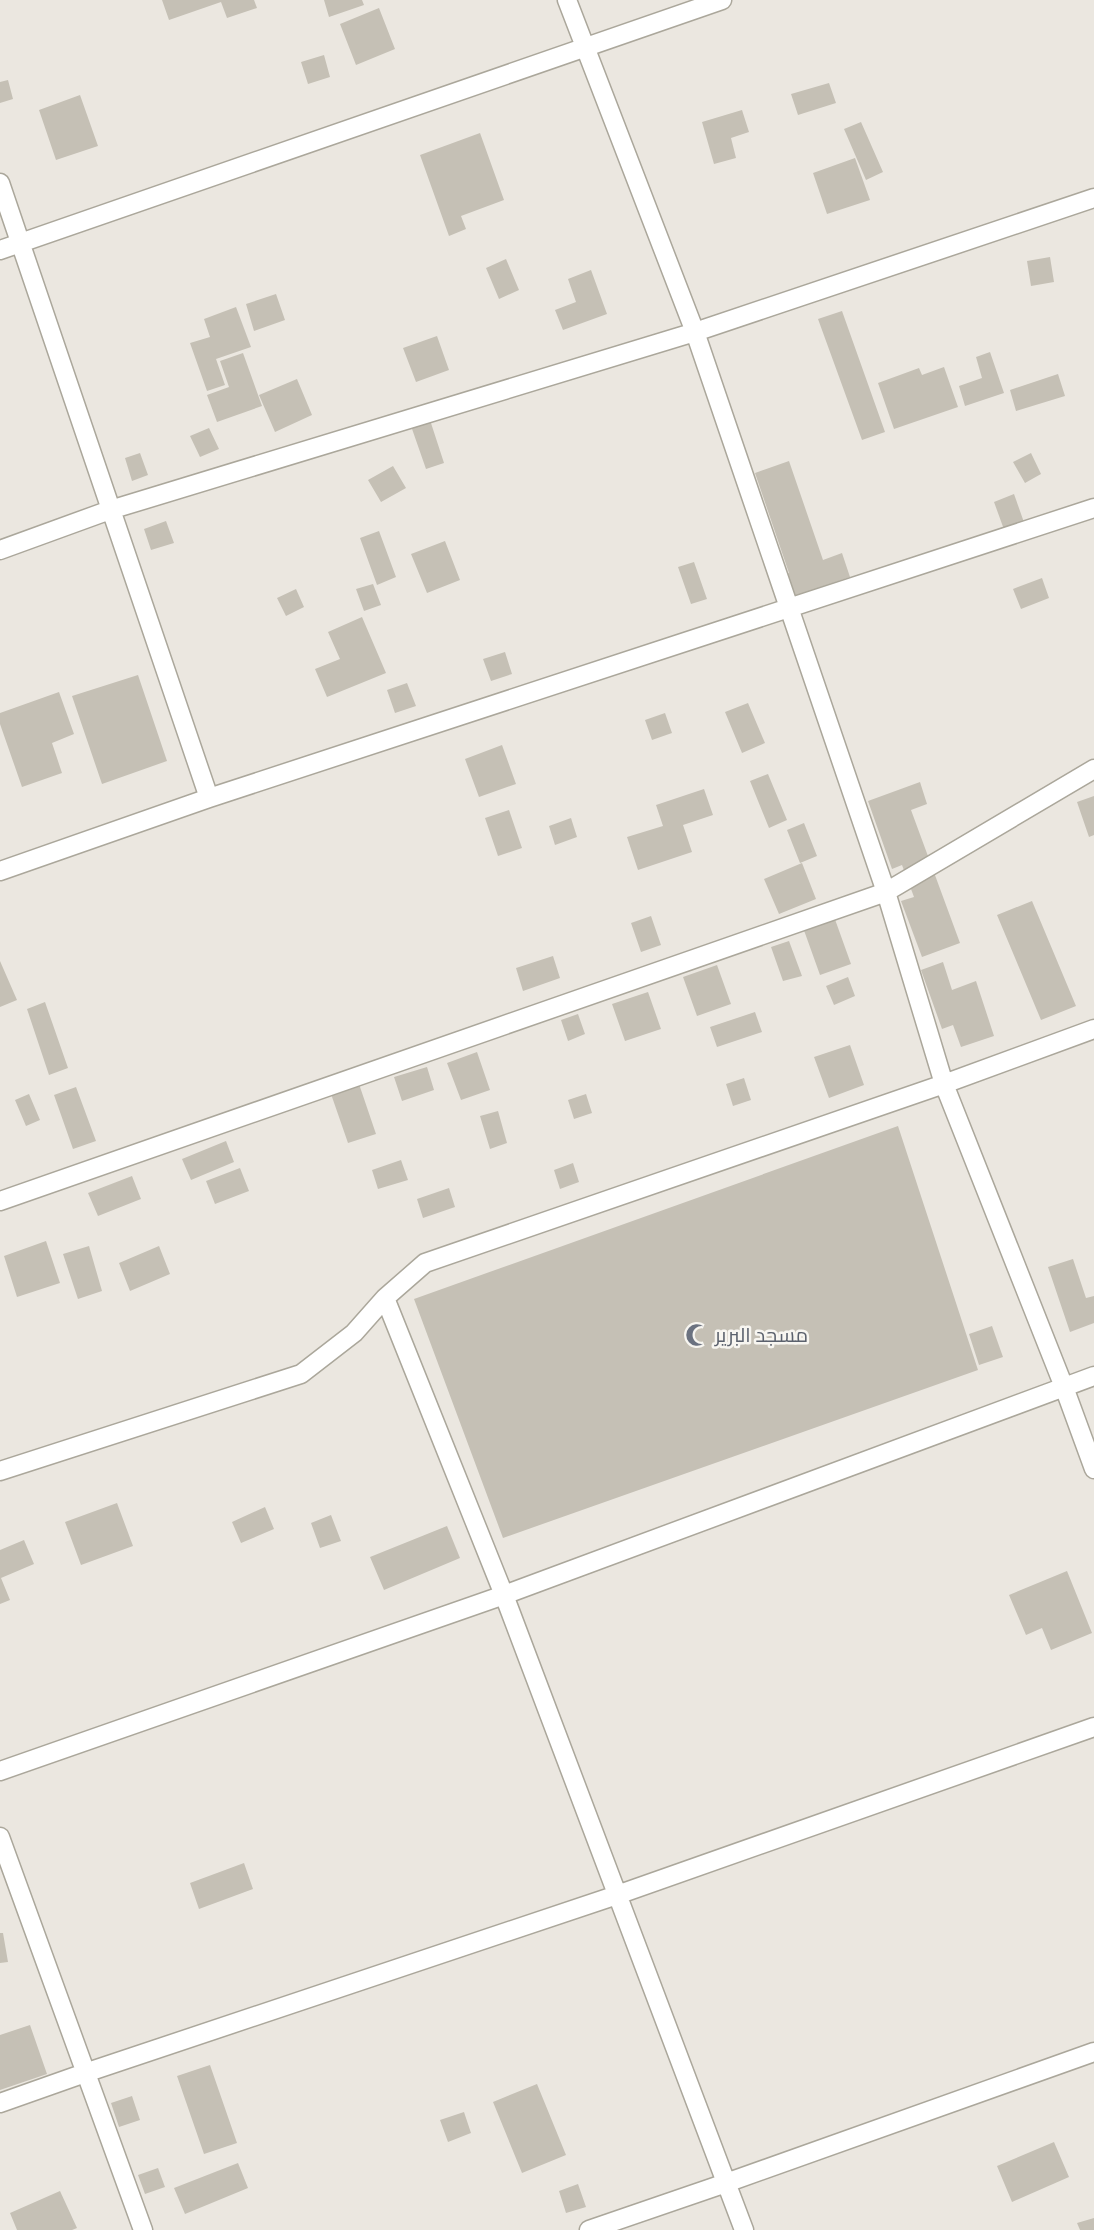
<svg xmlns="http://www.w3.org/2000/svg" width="1094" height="2230" font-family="'Fira Sans Condensed',Cairo,sans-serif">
<rect width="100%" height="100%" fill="#ebe7e0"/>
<path fill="#c5c0b5" d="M 162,0 L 254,0 L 257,8 L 227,18 L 221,2 L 169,20 Z
M 324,0 L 362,0 L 364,5 L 329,17 Z
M 379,8 L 395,49 L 356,65 L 340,24 Z
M 324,55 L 330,77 L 308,84 L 301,62 Z
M 8,80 L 13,99 L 0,103 L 0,82 Z
M 829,83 L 836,103 L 798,115 L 791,94 Z
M 80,95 L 98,146 L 56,160 L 39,110 Z
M 742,110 L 749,132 L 731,138 L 736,158 L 714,164 L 702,122 Z
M 861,122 L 883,172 L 866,180 L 844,129 Z
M 480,133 L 504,200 L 461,216 L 466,229 L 449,236 L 420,155 Z
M 855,158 L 870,200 L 827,214 L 813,173 Z
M 1050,257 L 1054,282 L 1031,286 L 1027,261 Z
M 506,259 L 519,290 L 499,299 L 486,268 Z
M 591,270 L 607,314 L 563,330 L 555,310 L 576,302 L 568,279 Z
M 276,294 L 285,320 L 254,331 L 246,304 Z
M 236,307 L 251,347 L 216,359 L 225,385 L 207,391 L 190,343 L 210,337 L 204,319 Z
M 842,311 L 885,432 L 862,440 L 818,319 Z
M 437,336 L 449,370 L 416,382 L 403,348 Z
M 990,352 L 1004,393 L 965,406 L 959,386 L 982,378 L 976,357 Z
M 243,353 L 262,406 L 217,422 L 207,395 L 229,387 L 220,361 Z
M 944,367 L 958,407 L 894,429 L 878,383 L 919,368 L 922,375 Z
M 1058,374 L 1065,396 L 1016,411 L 1010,390 Z
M 297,379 L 312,415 L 275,432 L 259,395 Z
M 430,420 L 444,463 L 426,469 L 411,426 Z
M 209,428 L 219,449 L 200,457 L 190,436 Z
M 140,453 L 148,475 L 132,481 L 125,458 Z
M 1031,453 L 1041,474 L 1025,483 L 1013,462 Z
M 789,461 L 823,560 L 842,553 L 850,577 L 795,596 L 787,574 L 789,573 L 755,473 Z
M 393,466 L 406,488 L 381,502 L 368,480 Z
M 1014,494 L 1026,528 L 1006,535 L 994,502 Z
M 166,521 L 174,543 L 151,550 L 144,529 Z
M 379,531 L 396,577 L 377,585 L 360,538 Z
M 445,541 L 460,580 L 427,593 L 411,554 Z
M 694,562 L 707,599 L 691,604 L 678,567 Z
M 1042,578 L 1049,598 L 1021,609 L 1013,589 Z
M 373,584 L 381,605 L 364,611 L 356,589 Z
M 296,589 L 304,607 L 286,616 L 277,598 Z
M 362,617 L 386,673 L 327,697 L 315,669 L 340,659 L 328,632 Z
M 505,652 L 512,674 L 491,681 L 483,659 Z
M 138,675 L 167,761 L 102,784 L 72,696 Z
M 407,683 L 416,706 L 395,713 L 387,690 Z
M 59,692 L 74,734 L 52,743 L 62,773 L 22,787 L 0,724 L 0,713 Z
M 748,703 L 765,743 L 742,753 L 725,712 Z
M 665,713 L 672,733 L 652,740 L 645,720 Z
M 502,745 L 516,784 L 479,797 L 465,759 Z
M 768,774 L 787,820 L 769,828 L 750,781 Z
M 920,782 L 927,804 L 911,810 L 960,943 L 922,957 L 901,901 L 914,897 L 902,865 L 892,869 L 868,801 Z
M 704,789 L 713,815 L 683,825 L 692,852 L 638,870 L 627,837 L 663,826 L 656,805 Z
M 1094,796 L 1094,835 L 1089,837 L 1077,802 Z
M 509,810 L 522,848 L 498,856 L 485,818 Z
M 571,818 L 577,837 L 555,845 L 549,826 Z
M 804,823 L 817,856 L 800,863 L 787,830 Z
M 802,863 L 816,899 L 779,914 L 764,879 Z
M 1032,901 L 1076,1006 L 1041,1020 L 997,915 Z
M 832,911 L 851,964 L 820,975 L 801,922 Z
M 651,916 L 661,945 L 641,952 L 631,923 Z
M 789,941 L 802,976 L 783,981 L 771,947 Z
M 553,956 L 560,978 L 523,991 L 516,968 Z
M 0,961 L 17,1000 L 0,1007 Z
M 943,962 L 952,990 L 976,981 L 994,1036 L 961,1047 L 953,1025 L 942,1029 L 921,970 Z
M 717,965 L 731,1004 L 697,1016 L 683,977 Z
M 848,977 L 855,996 L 834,1005 L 826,986 Z
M 648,992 L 661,1029 L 625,1041 L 612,1004 Z
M 45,1002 L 68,1068 L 49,1075 L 27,1009 Z
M 755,1012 L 762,1032 L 717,1047 L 710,1027 Z
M 578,1014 L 585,1034 L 568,1041 L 561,1020 Z
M 850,1045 L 864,1085 L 829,1098 L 814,1057 Z
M 477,1052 L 490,1090 L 461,1100 L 447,1063 Z
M 427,1067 L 434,1090 L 402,1101 L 394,1077 Z
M 744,1078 L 751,1100 L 733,1106 L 726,1084 Z
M 359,1084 L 376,1134 L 348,1143 L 331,1094 Z
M 76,1087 L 96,1141 L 73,1149 L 54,1095 Z
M 29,1094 L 40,1120 L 26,1126 L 15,1100 Z
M 586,1094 L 592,1113 L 574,1119 L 568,1100 Z
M 498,1111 L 507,1143 L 490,1149 L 480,1116 Z
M 898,1126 L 978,1370 L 503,1538 L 414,1299 Z
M 226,1141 L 234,1162 L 191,1180 L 182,1159 Z
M 401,1160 L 408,1180 L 378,1189 L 372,1170 Z
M 573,1163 L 579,1182 L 560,1189 L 554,1170 Z
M 240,1168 L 249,1191 L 215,1204 L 206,1181 Z
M 132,1176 L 141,1199 L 98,1216 L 88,1193 Z
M 449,1188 L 455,1207 L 423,1218 L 417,1199 Z
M 46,1241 L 60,1283 L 17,1297 L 4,1256 Z
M 89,1246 L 102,1291 L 78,1299 L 63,1254 Z
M 159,1246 L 170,1274 L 130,1291 L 119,1263 Z
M 1073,1259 L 1086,1298 L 1094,1296 L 1094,1323 L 1070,1332 L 1048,1267 Z
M 992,1326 L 1003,1357 L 979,1365 L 969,1334 Z
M 117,1503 L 133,1546 L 81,1565 L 65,1522 Z
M 265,1507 L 274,1529 L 241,1543 L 232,1522 Z
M 331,1515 L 341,1541 L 320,1548 L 311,1523 Z
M 447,1526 L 460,1558 L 384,1590 L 370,1557 Z
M 24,1540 L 34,1564 L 1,1578 L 10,1600 L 0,1604 L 0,1550 Z
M 1067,1571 L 1092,1633 L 1051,1650 L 1042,1628 L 1026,1635 L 1009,1595 Z
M 244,1863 L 253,1889 L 199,1909 L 190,1883 Z
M 0,1933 L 3,1933 L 8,1962 L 0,1963 Z
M 30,2025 L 47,2074 L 0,2090 L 0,2035 Z
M 210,2065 L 237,2143 L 204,2154 L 177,2076 Z
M 537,2084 L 566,2155 L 522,2173 L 493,2102 Z
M 132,2096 L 140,2120 L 119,2127 L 111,2103 Z
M 464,2112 L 471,2133 L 448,2142 L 440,2120 Z
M 1054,2142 L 1069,2177 L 1012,2202 L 997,2166 Z
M 238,2163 L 248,2188 L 185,2214 L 174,2188 Z
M 158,2168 L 165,2187 L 145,2194 L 138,2175 Z
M 578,2184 L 586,2207 L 566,2213 L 559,2191 Z
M 60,2191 L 77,2228 L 72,2230 L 17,2230 L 10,2213 Z
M 1094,2218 L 1094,2230 L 1080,2230 L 1077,2223 Z"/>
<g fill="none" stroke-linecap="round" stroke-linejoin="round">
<g stroke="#aba79b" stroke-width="21">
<path id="minor" d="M 567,0 L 695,332 L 886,892 L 944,1084 L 1064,1387 L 1094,1469
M 0,183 L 209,798
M 0,250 L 722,0
M 0,550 L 110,510 L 695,332 L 1094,198
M 0,871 L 209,798 L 1094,508
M 0,1201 L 886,892 L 1094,769
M 385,1298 L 504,1595 L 744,2230
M 0,1471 L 301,1374 L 354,1333 L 385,1298 L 425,1263 L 944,1084 L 1094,1029
M 0,1771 L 504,1595 L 1094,1376
M 0,1837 L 143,2230
M 0,2103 L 85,2073 L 617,1895 L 1094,1727
M 589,2230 L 726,2183 L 1094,2052"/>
</g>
<use href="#minor" stroke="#fff" stroke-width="18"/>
</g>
<defs>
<g id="mosque-bare" transform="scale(1.8)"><path d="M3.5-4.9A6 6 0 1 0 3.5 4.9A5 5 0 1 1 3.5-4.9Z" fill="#6b7280" stroke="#f7f5f0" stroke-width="2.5" paint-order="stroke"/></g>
</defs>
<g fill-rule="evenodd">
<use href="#mosque-bare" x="697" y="1335"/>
</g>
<g text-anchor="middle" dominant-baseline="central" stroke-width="5" stroke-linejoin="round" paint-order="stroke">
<g font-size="20" fill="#5b616d" stroke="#f7f5f0" text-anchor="start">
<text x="715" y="1335">مسجد البرير</text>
</g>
</g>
</svg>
